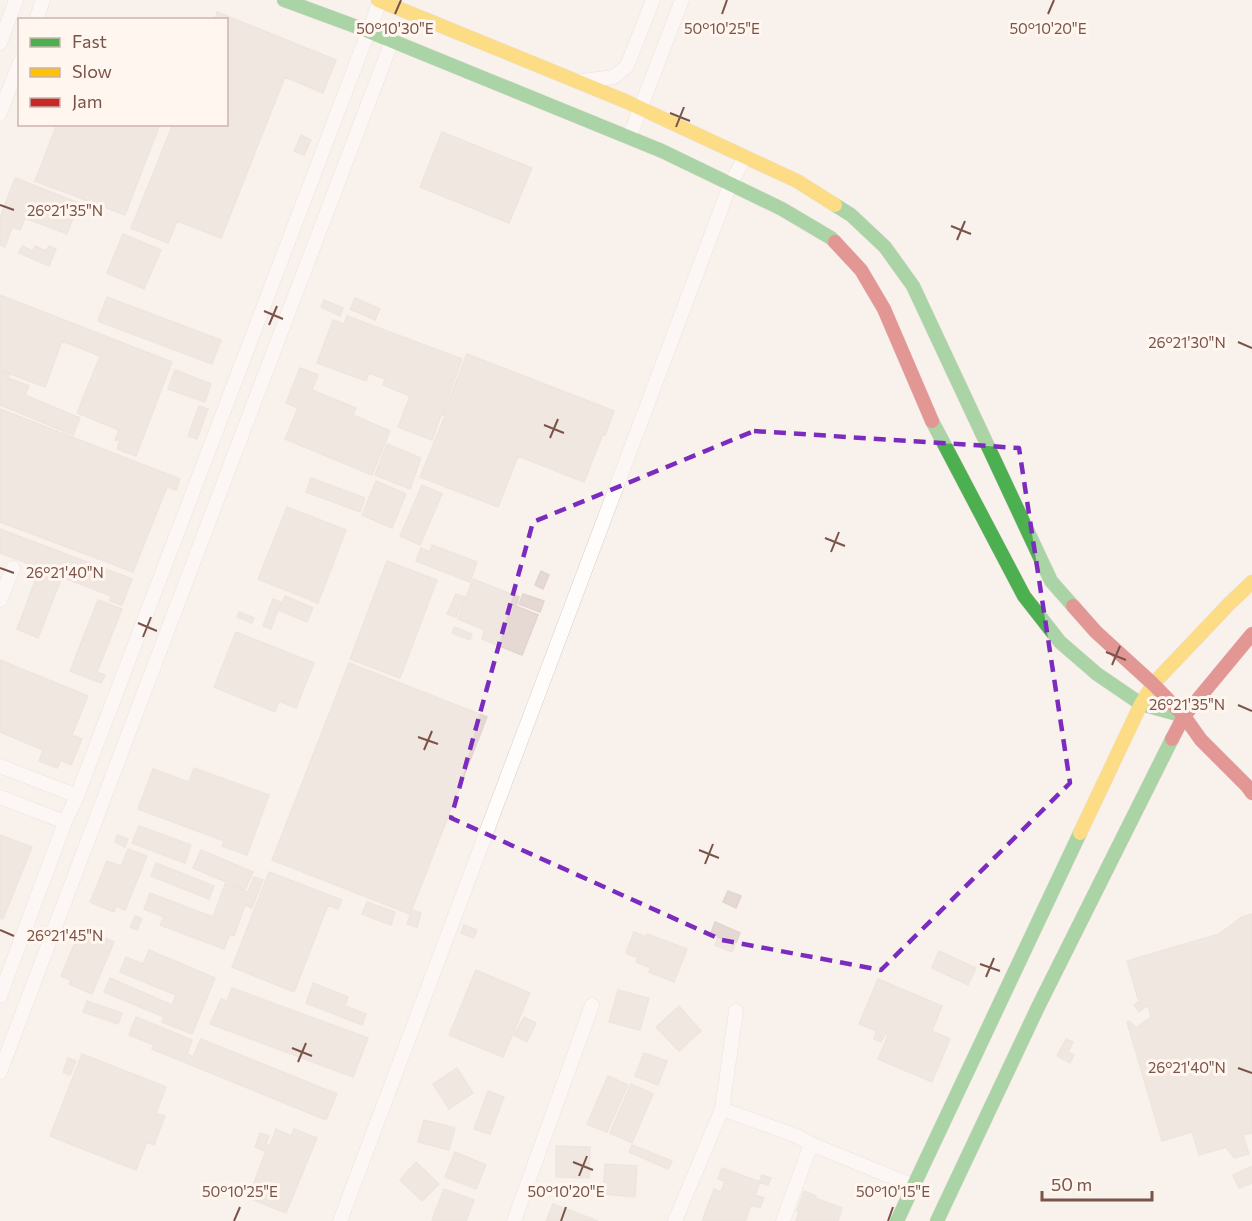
<svg xmlns="http://www.w3.org/2000/svg" width="1252" height="1221" font-family="Commissioner,sans-serif">
<rect width="100%" height="100%" fill="#f9f2ec"/>
<path fill="#e6d9d3" stroke="#e2d4ce" stroke-width="1.5" d="M 217,12 L 336,60 L 323,93 L 285,77 L 221,238 L 177,221 L 168,243 L 131,228 L 173,124 L 226,124 L 226,20 L 215,20 Z
M 57,124 L 160,124 L 125,215 L 35,181 Z
M 442,132 L 532,168 L 509,223 L 420,187 Z
M 301,135 L 311,140 L 304,155 L 294,151 Z
M 15,178 L 79,203 L 67,234 L 25,218 L 20,230 L 12,227 L 5,247 L 0,245 L 0,218 Z
M 123,234 L 161,250 L 144,289 L 107,273 Z
M 22,246 L 33,251 L 35,246 L 46,251 L 49,246 L 56,249 L 49,266 L 19,253 Z
M 0,295 L 172,362 L 136,456 L 117,449 L 120,441 L 115,440 L 119,430 L 77,413 L 100,356 L 62,341 L 45,387 L 0,370 Z
M 107,297 L 221,340 L 212,364 L 98,321 Z
M 355,298 L 380,309 L 375,320 L 350,309 Z
M 324,300 L 343,308 L 340,316 L 321,307 Z
M 347,316 L 462,359 L 432,440 L 398,427 L 410,396 L 383,385 L 385,379 L 369,373 L 366,381 L 317,363 L 333,320 L 344,324 Z
M 467,354 L 614,411 L 605,435 L 603,434 L 584,482 L 518,456 L 498,507 L 420,477 L 445,416 L 443,415 Z
M 300,368 L 318,375 L 312,390 L 356,408 L 353,415 L 390,431 L 372,475 L 285,439 L 298,408 L 286,403 Z
M 175,370 L 211,384 L 205,402 L 168,389 Z
M 0,371 L 9,375 L 8,378 L 29,386 L 25,395 L 80,418 L 73,435 L 0,405 Z
M 199,406 L 208,409 L 197,439 L 188,436 Z
M 0,409 L 180,479 L 176,490 L 167,487 L 133,572 L 0,522 Z
M 387,444 L 421,458 L 410,489 L 375,475 Z
M 311,478 L 365,498 L 360,512 L 306,492 Z
M 376,481 L 406,494 L 392,528 L 362,515 Z
M 422,485 L 442,494 L 420,545 L 400,536 Z
M 287,507 L 346,530 L 318,603 L 258,579 Z
M 0,529 L 132,579 L 122,605 L 110,601 L 111,596 L 62,577 L 38,638 L 17,629 L 40,568 L 0,553 Z
M 432,545 L 477,562 L 470,582 L 416,561 L 421,548 L 430,552 Z
M 387,561 L 437,580 L 400,678 L 350,659 Z
M 541,571 L 549,575 L 543,589 L 535,585 Z
M 473,579 L 519,597 L 516,606 L 538,615 L 522,655 L 482,639 L 485,630 L 458,619 Z
M 456,594 L 465,597 L 456,617 L 447,614 Z
M 523,594 L 544,601 L 540,612 L 519,604 Z
M 285,596 L 313,608 L 307,622 L 279,610 Z
M 273,599 L 281,602 L 271,629 L 263,626 Z
M 98,600 L 122,609 L 97,672 L 105,675 L 101,683 L 70,671 Z
M 239,612 L 254,618 L 252,623 L 237,617 Z
M 454,627 L 472,634 L 470,640 L 452,633 Z
M 236,632 L 314,663 L 296,708 L 279,701 L 275,712 L 214,687 Z
M 0,660 L 88,696 L 72,735 L 82,739 L 71,765 L 61,760 L 57,768 L 39,761 L 43,750 L 0,732 Z
M 349,663 L 487,717 L 410,914 L 272,860 Z
M 194,768 L 269,795 L 247,855 L 222,846 L 224,841 L 138,809 L 153,769 L 189,782 Z
M 139,826 L 191,845 L 185,863 L 132,843 Z
M 0,835 L 32,847 L 3,919 L 0,918 Z
M 117,835 L 128,839 L 125,847 L 115,842 Z
M 128,849 L 147,856 L 125,910 L 116,906 L 114,912 L 90,902 L 107,861 L 121,866 Z
M 201,850 L 253,872 L 245,890 L 193,868 Z
M 156,863 L 214,886 L 209,899 L 151,876 Z
M 269,872 L 342,900 L 338,909 L 328,905 L 294,992 L 232,967 Z
M 254,877 L 263,880 L 252,908 L 245,905 L 234,936 L 230,934 L 224,949 L 160,925 L 164,917 L 144,909 L 150,893 L 213,917 L 225,884 L 248,892 Z
M 728,891 L 741,896 L 736,908 L 723,902 Z
M 367,902 L 395,912 L 391,925 L 362,914 Z
M 412,910 L 421,913 L 417,927 L 407,924 Z
M 1252,914 L 1252,1133 L 1243,1135 L 1249,1154 L 1234,1158 L 1226,1147 L 1199,1155 L 1192,1132 L 1162,1141 L 1127,1022 L 1130,1021 L 1136,1028 L 1151,1017 L 1148,1005 L 1139,1012 L 1134,1005 L 1144,998 L 1145,1000 L 1152,995 L 1138,999 L 1127,961 L 1219,934 L 1242,917 Z
M 135,916 L 142,919 L 137,930 L 130,927 Z
M 715,922 L 740,933 L 732,952 L 715,945 L 718,936 L 711,933 Z
M 464,925 L 477,930 L 474,938 L 461,933 Z
M 81,928 L 114,942 L 92,994 L 69,984 L 71,980 L 61,976 Z
M 634,932 L 644,936 L 636,957 L 626,953 Z
M 647,934 L 687,949 L 674,982 L 649,972 L 651,968 L 636,962 Z
M 149,950 L 215,978 L 192,1034 L 162,1022 L 164,1017 L 104,992 L 110,978 L 172,1005 L 176,995 L 120,972 L 126,957 L 143,964 Z
M 939,951 L 976,968 L 968,985 L 932,968 Z
M 476,970 L 530,993 L 503,1057 L 449,1035 Z
M 878,979 L 942,1006 L 932,1031 L 950,1039 L 932,1082 L 878,1059 L 888,1035 L 885,1034 L 881,1042 L 874,1039 L 877,1031 L 859,1024 Z
M 313,983 L 348,997 L 345,1006 L 366,1014 L 362,1025 L 306,1003 Z
M 232,988 L 368,1038 L 353,1077 L 210,1024 L 221,999 L 227,1001 Z
M 618,990 L 649,998 L 640,1030 L 609,1022 Z
M 87,1001 L 122,1013 L 118,1024 L 83,1012 Z
M 679,1006 L 701,1031 L 679,1051 L 656,1027 Z
M 136,1017 L 192,1040 L 187,1054 L 193,1057 L 201,1039 L 337,1094 L 326,1120 L 152,1049 L 154,1045 L 129,1035 Z
M 524,1017 L 536,1023 L 527,1042 L 514,1035 Z
M 1066,1039 L 1073,1042 L 1068,1052 L 1074,1055 L 1070,1063 L 1057,1056 Z
M 644,1053 L 667,1061 L 658,1085 L 635,1076 Z
M 82,1054 L 166,1087 L 156,1113 L 165,1116 L 154,1145 L 147,1142 L 136,1170 L 50,1136 Z
M 68,1058 L 76,1061 L 70,1075 L 63,1072 Z
M 457,1068 L 473,1093 L 449,1109 L 433,1084 Z
M 608,1076 L 628,1085 L 607,1132 L 587,1124 Z
M 631,1084 L 653,1094 L 632,1143 L 610,1133 Z
M 488,1091 L 504,1097 L 490,1134 L 474,1129 Z
M 424,1120 L 455,1128 L 449,1150 L 418,1142 Z
M 276,1129 L 291,1136 L 294,1129 L 317,1138 L 286,1213 L 251,1199 L 254,1189 L 252,1188 L 266,1151 L 255,1147 L 260,1133 L 269,1136 L 266,1144 L 270,1145 Z
M 632,1145 L 672,1161 L 668,1169 L 629,1152 Z
M 556,1146 L 590,1147 L 589,1178 L 556,1177 Z
M 455,1152 L 486,1165 L 476,1189 L 445,1177 Z
M 416,1162 L 439,1184 L 422,1201 L 400,1180 Z
M 605,1164 L 637,1166 L 635,1197 L 603,1194 Z
M 1252,1166 L 1252,1183 L 1239,1188 L 1233,1175 Z
M 722,1168 L 760,1182 L 755,1195 L 764,1198 L 760,1208 L 751,1205 L 745,1221 L 702,1221 L 714,1189 L 721,1192 L 725,1181 L 718,1179 Z
M 762,1175 L 771,1178 L 768,1185 L 759,1182 Z
M 444,1189 L 474,1200 L 466,1221 L 435,1221 L 432,1220 Z
M 804,1191 L 816,1196 L 815,1198 L 842,1208 L 838,1221 L 796,1221 L 799,1212 L 797,1211 Z
M 553,1204 L 598,1221 L 546,1221 Z"/>
<g fill="none" stroke-linecap="round" stroke-linejoin="round">
<g stroke="#d8cdc8" stroke-width="15">
<path id="street" d="M 36,20 L 43,0
M 0,43 L 16,0
M 581,81 L 614,77 L 627,66 L 653,0
M 0,113 L 20,62
M 629,138 L 682,0
M 0,600 L 13,568
M 0,766 L 77,796
M 0,797 L 65,822
M 0,996 L 65,822 L 77,796 L 380,1
M 0,1072 L 244,429 L 392,41
M 722,1109 L 797,1136 L 811,1144 L 914,1186
M 340,1221 L 730,185 L 745,157
M 514,1221 L 592,1005
M 675,1221 L 722,1109 L 736,1011
M 783,1221 L 811,1144"/>
</g>
<g stroke="#daceca" stroke-width="15">
<path id="fast" d="M 284,0 L 368,31 L 662,151 L 782,209 L 831,238 L 835,242
M 835,205 L 851,215 L 885,247 L 913,286 L 1051,581 L 1073,606
M 932,421 L 1024,596 L 1060,642 L 1097,674 L 1141,704 L 1184,716
M 897,1221 L 1080,833
M 937,1221 L 1038,1007 L 1172,739"/>
</g>
<g stroke="#daceca" stroke-width="15">
<path id="slow" d="M 378,0 L 625,101 L 797,181 L 835,205
M 1080,833 L 1141,704 L 1153,684 L 1229,604 L 1252,582"/>
</g>
<g stroke="#daceca" stroke-width="15">
<path id="jam" d="M 835,242 L 861,270 L 884,309 L 932,421
M 1073,606 L 1096,632 L 1153,684 L 1184,716 L 1201,740 L 1247,786 L 1252,793
M 1172,739 L 1184,716 L 1252,634"/>
</g>
<use href="#street" stroke="#fefdfc" stroke-width="14"/>
<use href="#fast" stroke="#4caf50" stroke-width="14"/>
<use href="#slow" stroke="#ffc107" stroke-width="14"/>
<use href="#jam" stroke="#c62828" stroke-width="14"/>
</g>
<path d="M0 0H1252V1221H0ZM 754,431 L 1019,448 L 1070,783 L 881,970 L 722,940 L 451,818 L 533,522 Z" fill="#f9f2ec" fill-opacity=".55" fill-rule="evenodd"/>
<path fill="none" stroke="#7b2cbf" stroke-width="4.5" stroke-dasharray="12 8" stroke-linejoin="round" d="M 754,431 L 1019,448 L 1070,783 L 881,970 L 722,940 L 451,818 L 533,522 Z"/>
<path fill="none" stroke="#7a5349" stroke-width="2" d="M 395,14 L 401,0M 722,14 L 727,0M 1048,14 L 1054,0M 670,113 L 690,121M 676,127 L 684,107M 0,205 L 14,210M 951,226 L 971,234M 957,240 L 965,221M 264,311 L 283,319M 269,325 L 277,306M 1238,342 L 1252,348M 544,425 L 564,433M 550,438 L 558,419M 825,538 L 845,546M 831,552 L 839,532M 0,568 L 14,573M 138,623 L 157,631M 143,637 L 151,617M 1106,652 L 1126,660M 1112,665 L 1120,646M 1238,705 L 1252,711M 418,737 L 438,744M 424,750 L 432,731M 699,850 L 719,858M 705,864 L 713,844M 0,930 L 14,936M 980,964 L 1000,971M 986,977 L 994,958M 292,1048 L 312,1056M 298,1062 L 306,1043M 1238,1068 L 1252,1073M 573,1162 L 593,1170M 579,1176 L 587,1156M 234,1221 L 240,1207M 561,1221 L 566,1207M 888,1221 L 893,1207"/>
<g font-size="15" text-anchor="middle" fill="#7a5349" stroke="#fff6ef" stroke-width="6" stroke-linejoin="round" paint-order="stroke">
<text x="395" y="34">50°10'30"E</text>
<text x="722" y="34">50°10'25"E</text>
<text x="1048" y="34">50°10'20"E</text>
<text x="65" y="216">26°21'35"N</text>
<text x="1187" y="348">26°21'30"N</text>
<text x="65" y="578">26°21'40"N</text>
<text x="1187" y="710">26°21'35"N</text>
<text x="65" y="941">26°21'45"N</text>
<text x="1187" y="1073">26°21'40"N</text>
<text x="240" y="1197">50°10'25"E</text>
<text x="566" y="1197">50°10'20"E</text>
<text x="893" y="1197">50°10'15"E</text>
</g>
<rect x="18" y="18" width="210" height="108" fill="#fff6ef" stroke="#cab5ad" stroke-width="1.5"/>
<rect x="30" y="38" width="30" height="9" fill="#4caf50" stroke="#cab5ad" stroke-width="1.5"/>
<text x="72" y="48" font-size="18" fill="#7a5349">Fast</text>
<rect x="30" y="68" width="30" height="9" fill="#ffc107" stroke="#cab5ad" stroke-width="1.5"/>
<text x="72" y="78" font-size="18" fill="#7a5349">Slow</text>
<rect x="30" y="98" width="30" height="9" fill="#c62828" stroke="#cab5ad" stroke-width="1.5"/>
<text x="72" y="108" font-size="18" fill="#7a5349">Jam</text>
<path d="M1042 1191v9h110v-9" fill="none" stroke="#7a5349" stroke-width="3"/>
<text x="1051" y="1191" font-size="18" fill="#7a5349" stroke="#fff6ef" stroke-width="4.5" paint-order="stroke">50 m</text>
</svg>
